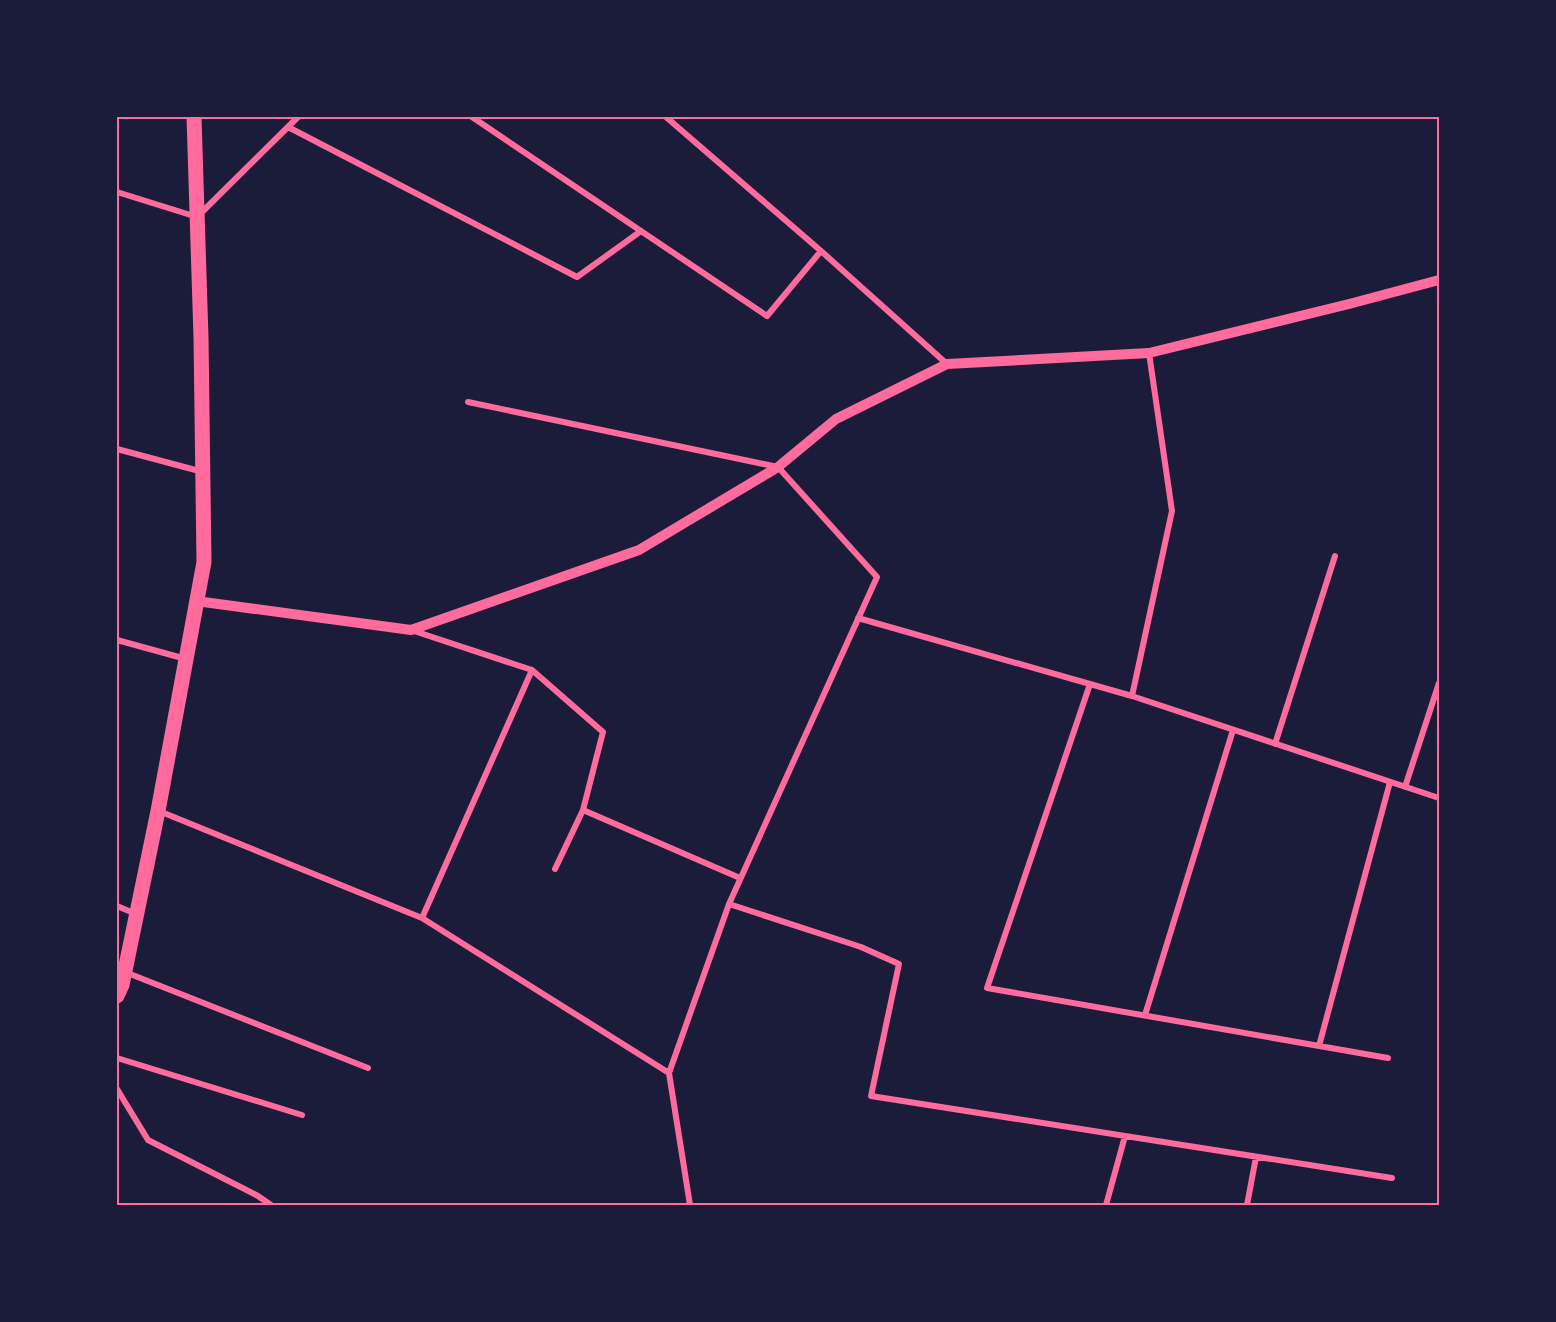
<svg xmlns="http://www.w3.org/2000/svg" width="1556" height="1322" font-family="Quicksand,sans-serif">
<rect width="100%" height="100%" fill="#1b1b3a"/>
<g fill="none" stroke-linecap="round" stroke-linejoin="round">
<path stroke="#ff6b9d" stroke-width="6" d="M 472,117 L 767,316 L 821,251
M 666,117 L 821,251 L 947,364
M 288,127 L 577,277 L 641,231
M 117,192 L 197,217 L 298,117
M 468,402 L 778,467 L 877,577 L 729,904 L 669,1073 L 690,1205
M 117,449 L 203,472
M 858,618 L 1132,696 L 1172,511 L 1149,353
M 414,631 L 532,670 L 422,918
M 117,640 L 186,659
M 532,670 L 603,732 L 583,810
M 1090,684 L 987,988 L 1388,1058
M 1132,696 L 1439,798
M 1275,744 L 1335,556
M 1405,787 L 1439,683
M 159,811 L 422,918 L 669,1073
M 555,869 L 583,810 L 740,878
M 729,904 L 861,947 L 899,964 L 871,1096 L 1392,1178
M 117,906 L 136,914
M 125,972 L 368,1068
M 1145,1015 L 1233,730
M 1319,1046 L 1390,782
M 117,1058 L 302,1115
M 117,1089 L 148,1140 L 258,1196 L 271,1205
M 1106,1205 L 1125,1136
M 1247,1205 L 1256,1157"/>
<path stroke="#ff6b9d" stroke-width="10" d="M 196,601 L 411,630 L 639,550 L 778,467 L 836,419 L 947,364 L 1149,353 L 1349,304 L 1439,280"/>
<path stroke="#ff6b9d" stroke-width="15" d="M 117,996 L 122,985 L 158,811 L 204,562 L 201,338 L 194,117"/>
</g>
<rect width="1556" height="1322" fill="none" stroke="#1b1b3a" stroke-width="237"/>
<rect x="118" y="118" width="1320" height="1086" fill="none" stroke="#ff6b9d" stroke-width="2"/>
</svg>
